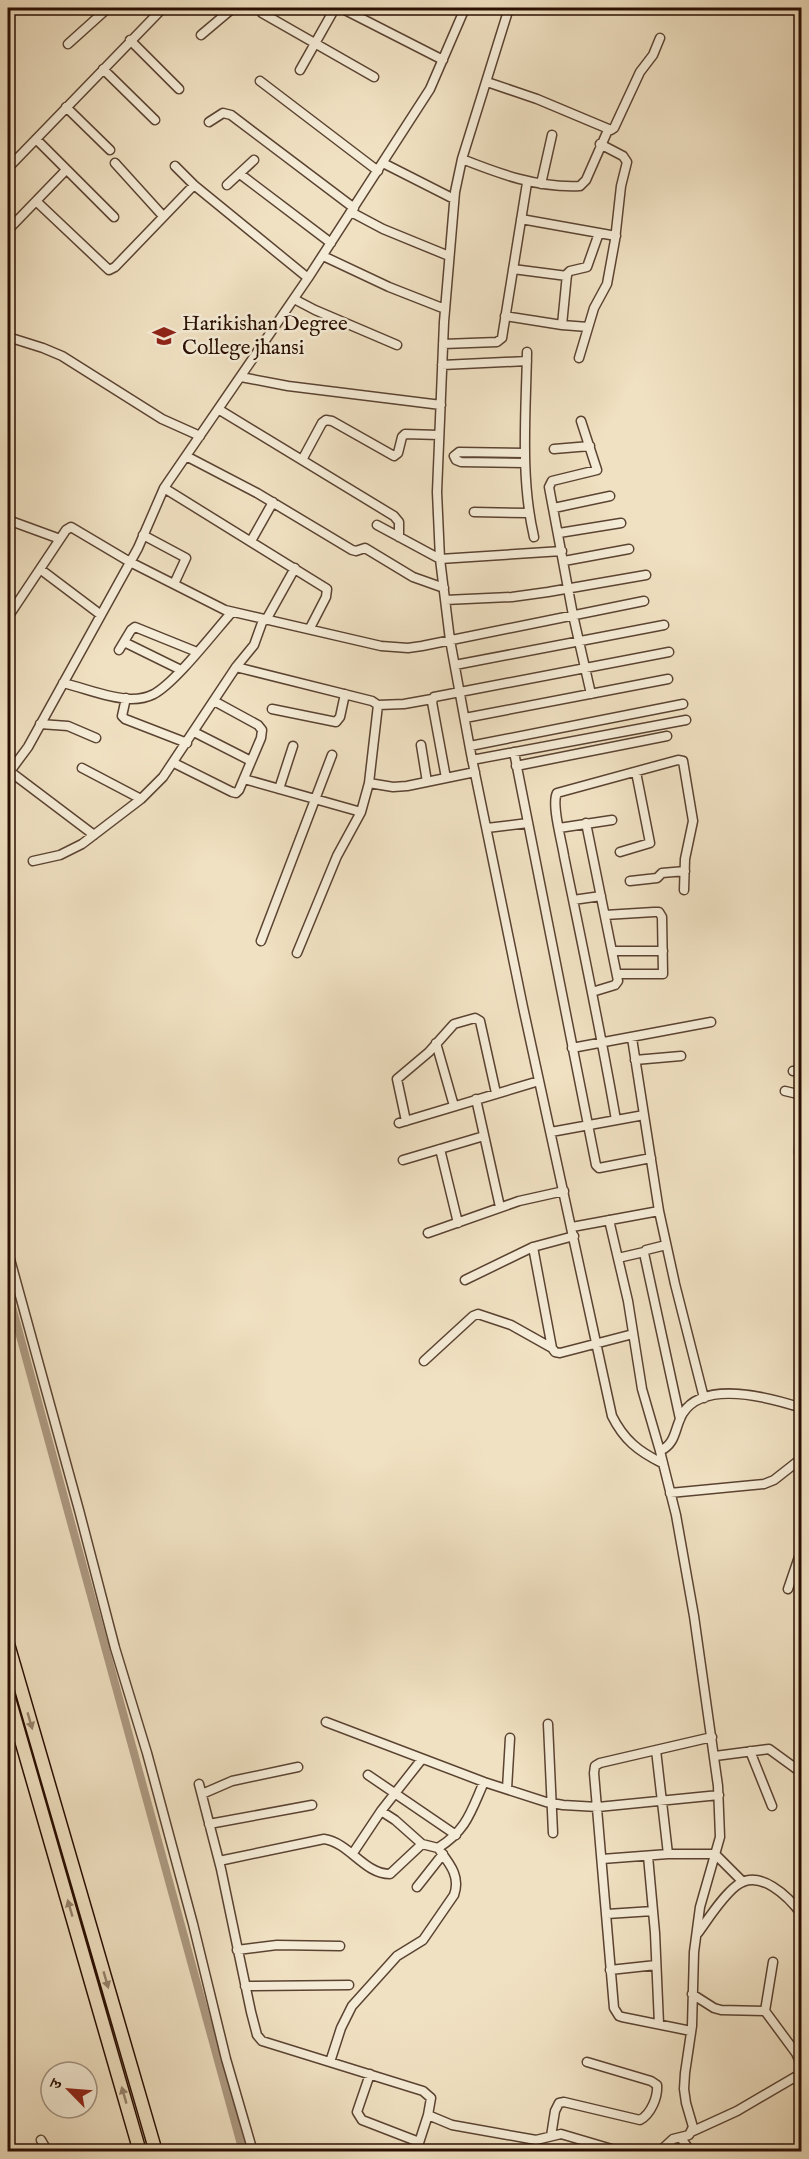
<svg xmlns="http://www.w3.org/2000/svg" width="809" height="2159" font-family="'IM FELL English','Noto Serif Devanagari',serif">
<rect width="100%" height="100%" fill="#f0e1c2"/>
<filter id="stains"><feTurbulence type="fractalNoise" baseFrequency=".00333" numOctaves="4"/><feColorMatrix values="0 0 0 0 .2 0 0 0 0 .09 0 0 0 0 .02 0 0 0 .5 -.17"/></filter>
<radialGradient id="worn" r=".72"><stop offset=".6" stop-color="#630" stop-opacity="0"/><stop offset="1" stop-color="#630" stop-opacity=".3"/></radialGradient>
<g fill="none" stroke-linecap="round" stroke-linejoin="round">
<path stroke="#ac9981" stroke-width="8" d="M 8,1292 L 243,2152"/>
<g stroke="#5b4332" stroke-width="11">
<path id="minor" d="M 341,8 L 443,60
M 509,8 L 462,159 L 455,192 L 444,322 L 437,492 L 440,559 L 450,640 L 471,754 L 523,1007 L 612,1416 C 624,1440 638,1451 662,1463
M 262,13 L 374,77
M 201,35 L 233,8
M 130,40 L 179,89
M 68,44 L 108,8
M 103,69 L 155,120
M 300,70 L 335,8
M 260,81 L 378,171
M 487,82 L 537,99 L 611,130 L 614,128 L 640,72 L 653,55 L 660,38
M 66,107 L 110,150
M 209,122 L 223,113 L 231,115 L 354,208
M 36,139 L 114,217
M 462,159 C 500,174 537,188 580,186 L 586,180 L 608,130
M 115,163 L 163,216
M 383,163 L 454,199
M 175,166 L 194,185 L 308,278
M 8,168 L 163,8
M 240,174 L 331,243
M 541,184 L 552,135
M 227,185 L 254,160
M 36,201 L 109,270 L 115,267 L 194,185
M 351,212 L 383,229 L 449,256
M 521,219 L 616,236
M 8,230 L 66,170
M 323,256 L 389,287 L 445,309
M 513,269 L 567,276
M 294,299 L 315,310 L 397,345
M 505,316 L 562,325 L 588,327
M 562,325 L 567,274 L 570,271 L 587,267 L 599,233
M 8,337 L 43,348 L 62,356 L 162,419 L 200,436
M 443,344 L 497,342 L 502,338 L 527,183
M 527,352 C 526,413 520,477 534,537
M 579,358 L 594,308 L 607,284 L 615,240 L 621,186 L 627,162 L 623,156 L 600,144
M 442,365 L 527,361
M 241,377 L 288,386 L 441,405
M 218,409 L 394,516 L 399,522 L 399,537
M 581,421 L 597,470 L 552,481 L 549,487 L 573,615 L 591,694
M 554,449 L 590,446
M 525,453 L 459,452 L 454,456 L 456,460 L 461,462 L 525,463
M 186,456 L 257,493 L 352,550 L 356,551 L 365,548 L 413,577 L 444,588
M 302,460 L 322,423 L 326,420 L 332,421 L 394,456 L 398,453 L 402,437 L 405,434 L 439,435
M 164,488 L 327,589 L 326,597 L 310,628
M 554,508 L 610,496
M 474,512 L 528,513
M 8,520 L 60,539
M 377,525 L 440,559 L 562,551
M 559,533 L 621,523
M 143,535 L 186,558 L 174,584
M 251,541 L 273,502
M 564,561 L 629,549
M 40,569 L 101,615
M 445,600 L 512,597 L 548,592 L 646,575
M 8,617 L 66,530 L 71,527 L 130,562 L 225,610 L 381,646 L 408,648 L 422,646 L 644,601
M 266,620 L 295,568
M 124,642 L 181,670
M 119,650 L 131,630 L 135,627 L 197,652
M 455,665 L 664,625
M 236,667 L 372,701 L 378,705 L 369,783 L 361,812 L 337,856 L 297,953
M 63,683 C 85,688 110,699 132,699 C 139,699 148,697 154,694 C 176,682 214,632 232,612
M 126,698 L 122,716 L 125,719 L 187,743
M 378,705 L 404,704 L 432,699
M 272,709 L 336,722 L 340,717 L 345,694
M 465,718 L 668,679
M 40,724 L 68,726 L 96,738
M 194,732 L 251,761
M 421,745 L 427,782
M 470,746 L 683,704
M 514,752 L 596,1165 L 599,1168 L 651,1158
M 472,760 L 686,720
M 174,763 L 232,792 L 236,793 L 239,790 L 261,738 L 262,730 L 258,725 L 214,701
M 516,766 L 667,736
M 82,768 L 141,799
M 8,770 L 94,835
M 8,774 L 28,747 L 138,548 L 164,488 L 308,278 L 430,89 L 465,8
M 446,778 L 432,702 L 434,697 L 669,652
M 244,779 L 361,812
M 369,783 L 393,787 L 407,786 L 475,772
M 279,789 L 293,746
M 586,823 L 618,981 L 615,985 L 592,992
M 487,828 L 528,823
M 559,828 L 612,820
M 620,852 L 650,843 L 636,772
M 33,861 L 60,855 L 82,844 L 141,799 L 163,777 L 236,667 L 254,645 L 263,620
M 630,881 L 657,878 L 662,873 L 685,871
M 573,900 L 601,896
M 605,915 L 654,912 L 659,912 L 662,917 L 663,974 L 617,974
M 261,941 L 332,755
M 612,951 L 663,951
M 632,1038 L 659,1211 L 675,1284 L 704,1398
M 436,1043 L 454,1106
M 572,1048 L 711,1022
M 635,1060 L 681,1056
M 793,1071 L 802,1072
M 785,1091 L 802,1095
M 476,1099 L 500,1207
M 616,1120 C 601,1032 582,944 564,856 C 562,842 551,804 557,793 L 678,760 L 683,761 L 693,821 L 685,859 L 684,890
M 406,1121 L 397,1079 L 429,1052 L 454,1024 L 475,1018 L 480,1021 L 496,1093
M 399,1123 L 539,1081
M 551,1132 L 644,1115
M 440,1149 L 458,1223
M 799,1153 L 802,1107
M 403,1160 L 484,1136
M 609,1220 L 628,1301 L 642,1389 L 660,1451
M 572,1227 L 659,1211
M 428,1233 L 519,1201 L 564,1191
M 666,1245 L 646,1250 L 644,1253 L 680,1419
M 533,1247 L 552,1348 L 555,1352 L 560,1353 L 633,1334
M 8,1252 L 79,1510 L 115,1648 L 147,1753 L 193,1924 L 226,2059 L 253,2152
M 618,1258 L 644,1252
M 465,1280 L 533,1247 L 574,1236
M 424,1361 L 473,1316 L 478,1314 L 511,1325 L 552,1348
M 670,1493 L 764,1484 L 774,1480 L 802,1458
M 788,1589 L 802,1548
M 326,1722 L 484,1782 L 546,1802 L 563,1805 L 598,1807 L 719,1795
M 548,1724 L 553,1833
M 656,1750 L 668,1854
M 750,1751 L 772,1806
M 715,1756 L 769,1749 L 802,1773
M 368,1775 L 456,1835
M 199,1784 L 221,1869 L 251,2012 L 257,2035 L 262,2041 L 423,2091 L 431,2098 L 428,2115 L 452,2125 L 536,2140 L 561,2134 L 622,2152
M 507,1789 L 510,1738
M 202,1794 L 232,1781 L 298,1767
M 381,1811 L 395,1820 L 422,1844
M 209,1824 L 312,1805
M 353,1853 L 381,1811 L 422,1759
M 648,1856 L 655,1933 L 659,2024
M 602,1859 L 668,1854 L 715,1854 L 743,1882
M 219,1861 L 324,1839 C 350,1843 364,1874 390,1874 L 422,1844 L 438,1848 C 467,1830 471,1811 484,1782
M 417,1887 L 443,1854
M 607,1914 L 653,1911
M 698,1933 C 709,1918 721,1898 736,1886 C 759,1867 789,1897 802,1915
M 237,1950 L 277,1945 L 340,1946
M 610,1970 L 656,1965
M 245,1986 L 349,1985
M 692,1994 L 714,2008 L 721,2010 L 765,2011 L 796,2053 L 802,2066
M 765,2011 L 773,1962
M 691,2031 L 622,2017 L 619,2016 L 614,2008 L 594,1773 L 595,1766 L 600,1763 L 712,1737
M 330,2062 L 341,2028 L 352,2006 L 397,1956 L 423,1940 L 454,1895 C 461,1876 449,1863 438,1848
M 370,2074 L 357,2112 L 362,2120 L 419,2142
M 691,2132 L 737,2111 L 802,2073
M 551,2136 L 555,2111 L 559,2103 L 564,2102 L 640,2120 C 651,2114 658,2097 657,2085 L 651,2081 L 587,2062
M 681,2138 L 691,2152
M 41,2140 L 48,2152
M 416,2152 L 428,2115
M 659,2152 L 673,2139 L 689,2135 L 693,2127 L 686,2103 L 684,2089 L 685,2073 L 692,2026 L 694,1952 L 700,1907 L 720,1837 L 718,1786 L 694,1616 L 676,1515 L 660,1451 C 677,1443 674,1428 683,1413 C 705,1379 771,1398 802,1408"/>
</g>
<g stroke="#290e02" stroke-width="15">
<path id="highway" d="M 8,1644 L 156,2152
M 8,1695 L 140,2152"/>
</g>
<use href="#minor" stroke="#f5ecd7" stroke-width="8"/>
<use href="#highway" stroke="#f0e1c2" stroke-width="12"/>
</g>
<defs><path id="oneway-solid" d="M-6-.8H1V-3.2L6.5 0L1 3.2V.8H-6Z" transform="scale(1.5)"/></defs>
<g fill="#96826c">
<use href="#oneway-solid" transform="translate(30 1721) rotate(74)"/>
<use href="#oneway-solid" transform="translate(70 1908) rotate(-106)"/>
<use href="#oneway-solid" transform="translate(106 1980) rotate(74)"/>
<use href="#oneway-solid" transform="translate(124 2095) rotate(-106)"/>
</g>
<defs>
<g id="university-bare" transform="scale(1.8)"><path d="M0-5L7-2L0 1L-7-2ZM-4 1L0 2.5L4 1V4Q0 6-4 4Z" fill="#8f2418" stroke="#f5ecd7" stroke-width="2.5" paint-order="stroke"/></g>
</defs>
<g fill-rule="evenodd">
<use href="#university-bare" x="164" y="336"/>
</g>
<g text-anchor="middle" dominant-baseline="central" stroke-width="5" stroke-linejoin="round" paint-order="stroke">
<g font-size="21" fill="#290e02" stroke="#f5ecd7" text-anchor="start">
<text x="182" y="324">Harikishan Degree<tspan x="182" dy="24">College jhansi</tspan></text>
</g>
</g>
<rect width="809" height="2159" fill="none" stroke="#f0e1c2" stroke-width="30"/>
<rect x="9" y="9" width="791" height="2141" fill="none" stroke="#290e02" stroke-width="3"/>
<rect x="15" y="15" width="779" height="2129" fill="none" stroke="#290e02" stroke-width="1.5"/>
<g transform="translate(69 2090) rotate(295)"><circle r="28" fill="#f5ecd7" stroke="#a39382" stroke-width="1.5"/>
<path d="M0-4.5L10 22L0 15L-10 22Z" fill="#8f2418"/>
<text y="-9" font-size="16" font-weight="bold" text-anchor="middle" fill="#290e02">उ</text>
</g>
<rect width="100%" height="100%" filter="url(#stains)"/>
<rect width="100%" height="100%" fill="url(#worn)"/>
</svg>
